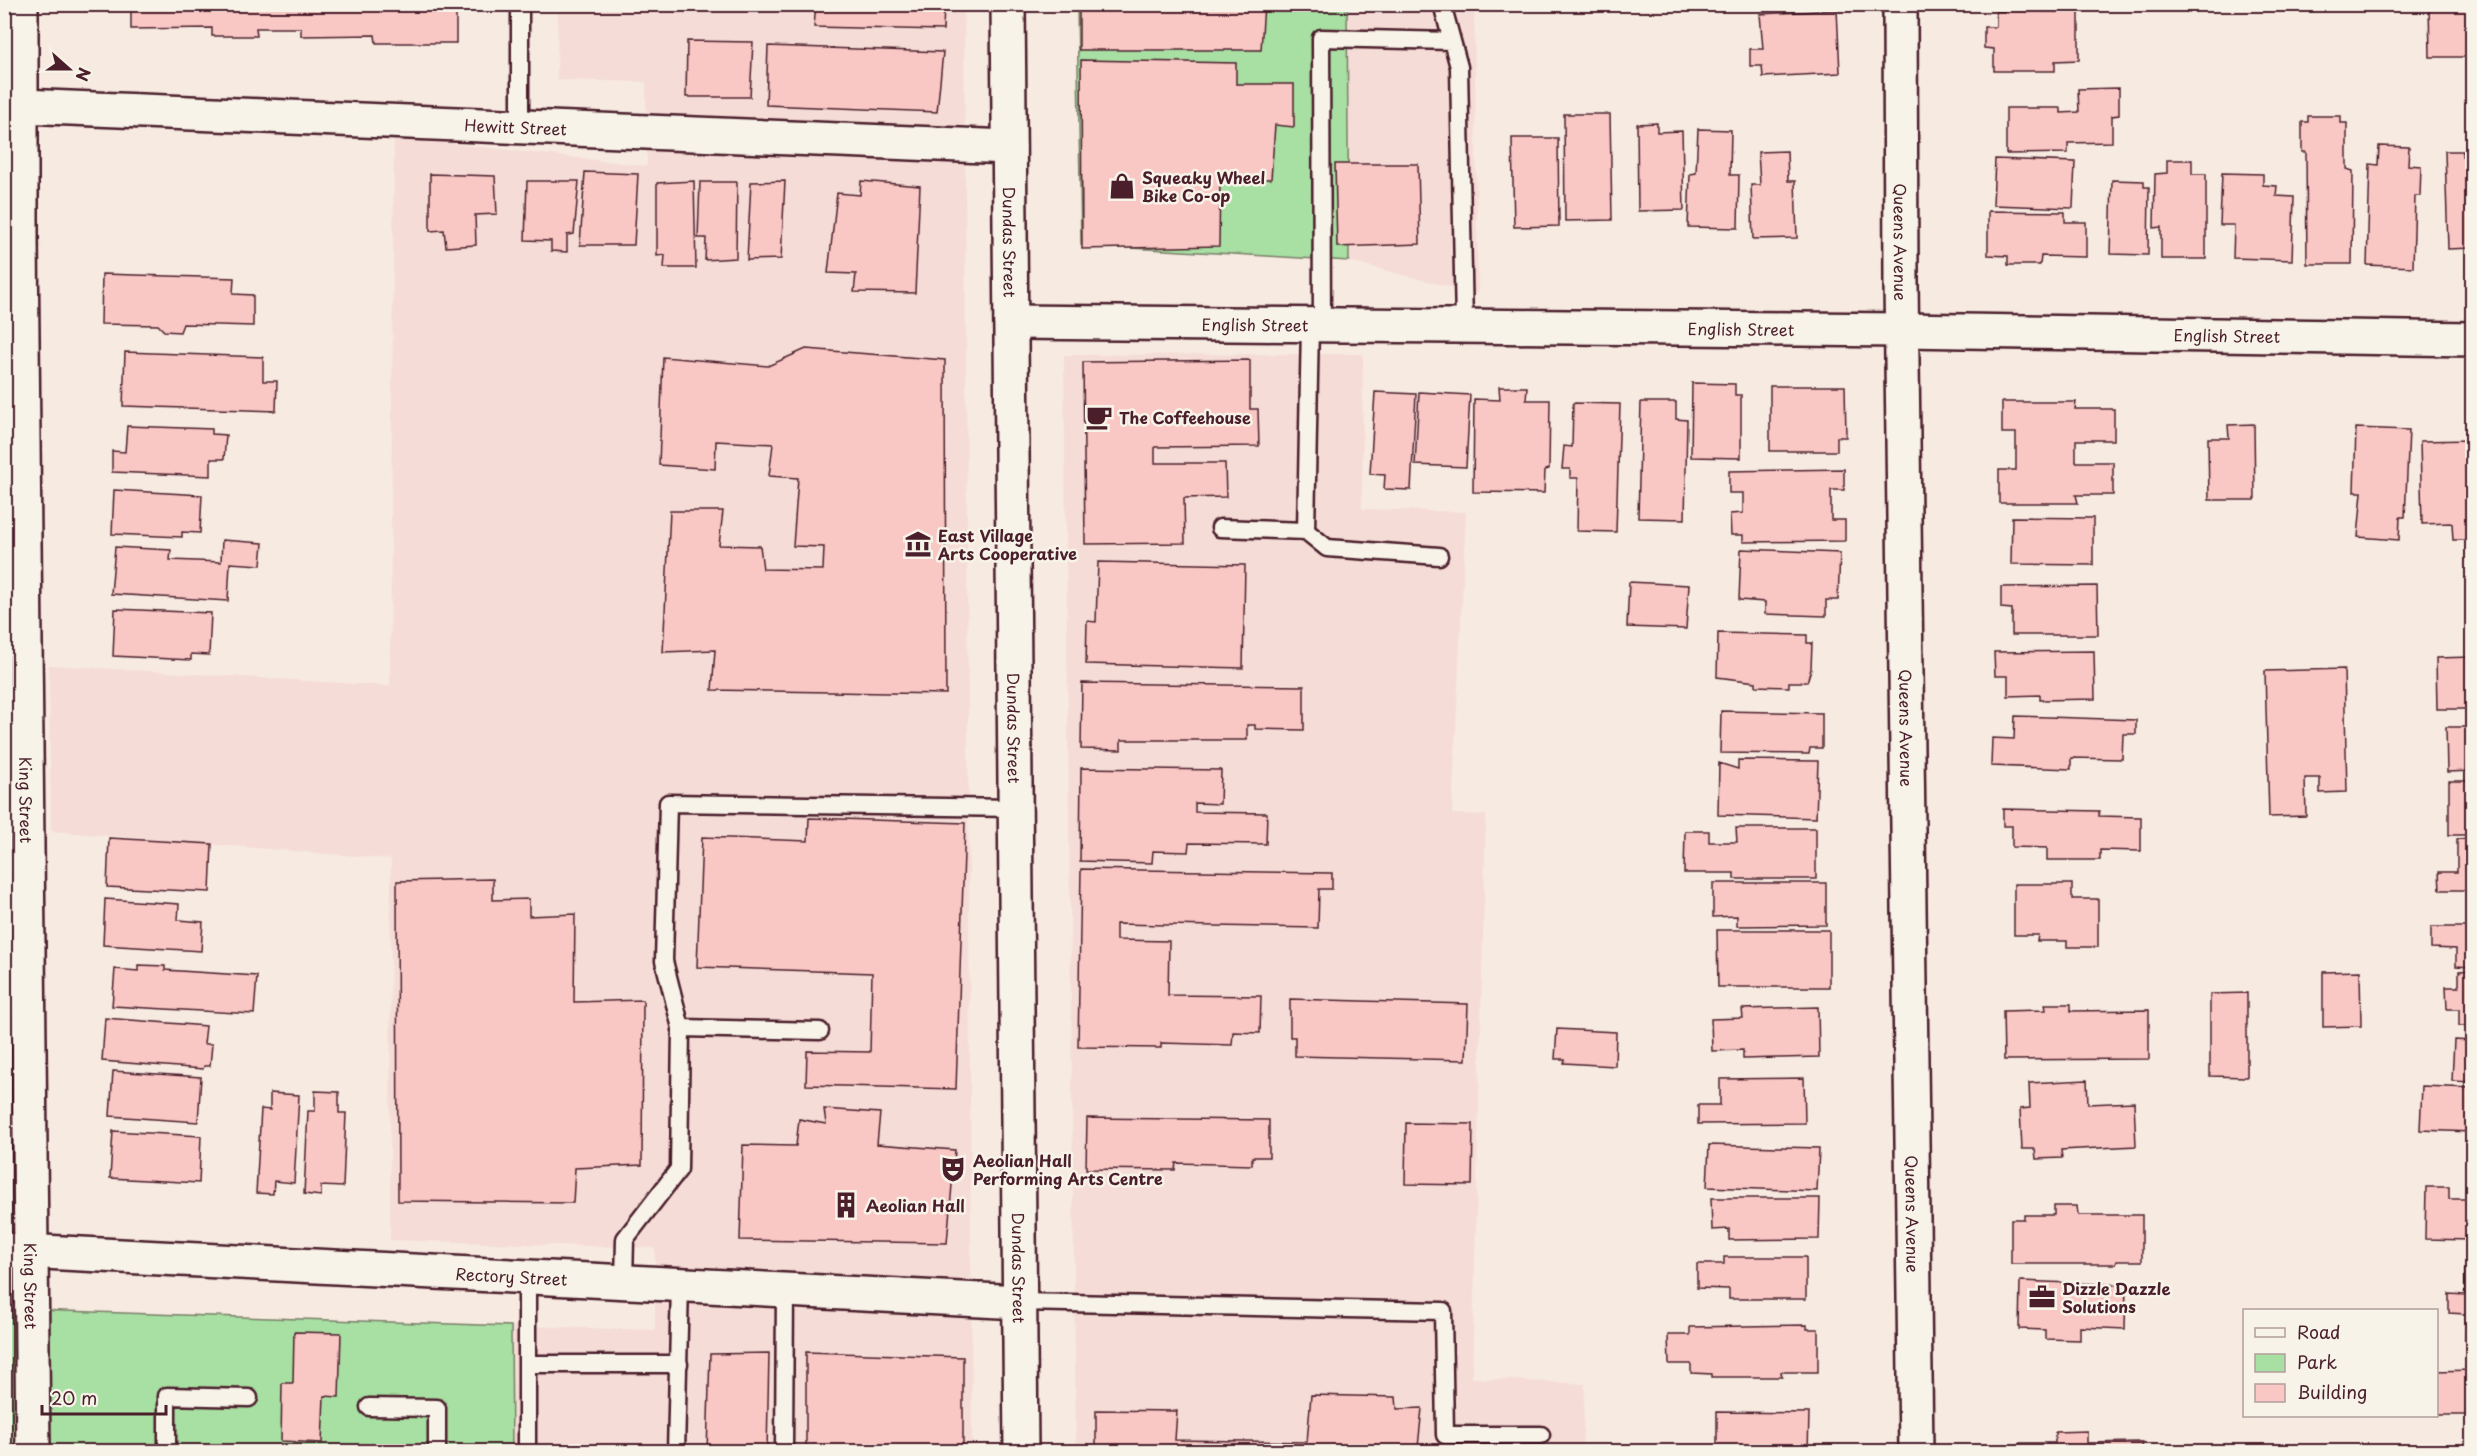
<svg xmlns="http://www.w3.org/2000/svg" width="2477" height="1456" font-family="'Playpen Sans',sans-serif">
<rect width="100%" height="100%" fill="#f7eae1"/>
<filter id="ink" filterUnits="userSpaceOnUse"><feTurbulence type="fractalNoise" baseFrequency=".0167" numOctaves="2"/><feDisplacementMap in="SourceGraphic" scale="12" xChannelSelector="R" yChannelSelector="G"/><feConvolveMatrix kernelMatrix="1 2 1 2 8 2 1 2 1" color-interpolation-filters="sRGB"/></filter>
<g filter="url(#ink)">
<path fill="#f5dcd6" d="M 558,5 L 964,5 L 972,1451 L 512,1451 L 511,1326 L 655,1330 L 655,1248 L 390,1240 L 391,859 L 51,831 L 49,665 L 390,686 L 394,137 L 647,166 L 646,82 L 557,80 Z
M 1347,5 L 1588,5 L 1588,9 L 1474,8 L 1478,294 L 1349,261 Z
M 1363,354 L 1362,509 L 1466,512 L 1452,814 L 1486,815 L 1472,1378 L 1585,1384 L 1582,1451 L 1076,1451 L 1064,355 Z"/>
<path fill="#a8dfa3" stroke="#797f67" stroke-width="1.5" d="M 1077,5 L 1347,5 L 1349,261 L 1081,245 Z
M 5,1309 L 511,1326 L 512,1451 L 5,1452 Z"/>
<path fill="#f9c8c5" stroke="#4a1f2b" stroke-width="1.5" d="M 131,4 L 456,4 L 456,43 L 376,43 L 375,35 L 301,36 L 301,28 L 256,28 L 257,36 L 212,36 L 212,28 L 131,29 Z
M 816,4 L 944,4 L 943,30 L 814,27 Z
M 1079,4 L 1264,4 L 1261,50 L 1079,50 Z
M 2002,4 L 2081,4 L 2081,6 L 2002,6 Z
M 2429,4 L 2472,4 L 2472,57 L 2430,57 Z
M 1837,10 L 1840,73 L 1763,77 L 1762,66 L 1750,66 L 1750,49 L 1763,49 L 1760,14 Z
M 1996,11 L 2079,12 L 2079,60 L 2055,61 L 2055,71 L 1994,71 L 1994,49 L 1984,48 L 1984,27 L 1996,27 Z
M 687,41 L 753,42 L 750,97 L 686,97 Z
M 768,46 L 943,52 L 937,112 L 766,105 Z
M 1081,60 L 1236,63 L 1236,84 L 1294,84 L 1294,127 L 1275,125 L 1271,179 L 1220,179 L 1219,246 L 1082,249 Z
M 2119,88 L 2119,115 L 2112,116 L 2112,142 L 2068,143 L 2068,153 L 2006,154 L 2006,108 L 2061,108 L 2061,113 L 2079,112 L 2078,89 Z
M 1564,114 L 1610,114 L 1612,220 L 1565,221 Z
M 2308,116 L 2341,116 L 2341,123 L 2347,123 L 2347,169 L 2353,171 L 2352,264 L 2307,264 L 2306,152 L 2302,152 L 2302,122 L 2308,122 Z
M 1657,123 L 1657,132 L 1682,131 L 1684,210 L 1638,211 L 1637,124 Z
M 1698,129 L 1731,130 L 1730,175 L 1739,175 L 1738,228 L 1688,227 L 1690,174 L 1696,173 Z
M 1512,138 L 1558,138 L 1559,226 L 1514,227 Z
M 2379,146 L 2409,147 L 2408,165 L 2421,166 L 2420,196 L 2415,196 L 2413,267 L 2367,265 L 2370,164 L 2378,165 Z
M 1787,151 L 1788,181 L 1795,181 L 1797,238 L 1753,239 L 1751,185 L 1760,185 L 1758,152 Z
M 2445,151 L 2463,151 L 2462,156 L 2472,156 L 2472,248 L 2448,249 Z
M 1995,159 L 2075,162 L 2073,208 L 1993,205 Z
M 2167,160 L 2192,160 L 2192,174 L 2206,174 L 2206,259 L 2161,259 L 2161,227 L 2154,228 L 2155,174 L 2167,173 Z
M 1335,164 L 1418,164 L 1420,244 L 1337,247 Z
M 585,172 L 638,174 L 634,245 L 580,245 Z
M 2222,173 L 2263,174 L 2263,185 L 2277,186 L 2276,196 L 2294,197 L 2292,260 L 2233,258 L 2234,225 L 2220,225 Z
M 430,174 L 495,176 L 497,214 L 475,215 L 476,245 L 446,247 L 444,230 L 430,231 Z
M 2112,180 L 2144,181 L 2144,187 L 2149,187 L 2148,255 L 2110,254 Z
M 527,181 L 579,181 L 574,234 L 567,235 L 567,252 L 551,251 L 551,241 L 525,240 Z
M 694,181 L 696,268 L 664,268 L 665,255 L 657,256 L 657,183 Z
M 785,181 L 781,259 L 747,260 L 751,182 Z
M 861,181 L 920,186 L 915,293 L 854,292 L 856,274 L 828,273 L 837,193 L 860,195 Z
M 700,182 L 737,182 L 736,258 L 705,260 L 706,238 L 698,238 Z
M 1988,211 L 2065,212 L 2065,222 L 2086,222 L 2086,257 L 2041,256 L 2040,265 L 2008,265 L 2008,256 L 1988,255 Z
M 102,274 L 234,278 L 233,294 L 253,295 L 253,326 L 183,324 L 180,332 L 164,331 L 158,325 L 101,324 Z
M 806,349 L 945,360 L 946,694 L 712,690 L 715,650 L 663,652 L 670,511 L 723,511 L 719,545 L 760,546 L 763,569 L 823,570 L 824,547 L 793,546 L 798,478 L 769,476 L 773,444 L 716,441 L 715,469 L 659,465 L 663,357 L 768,366 Z
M 125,352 L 263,357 L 263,381 L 277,381 L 276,411 L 123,406 Z
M 1250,360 L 1250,409 L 1258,409 L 1259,446 L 1155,447 L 1155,463 L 1225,463 L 1226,497 L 1184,498 L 1185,543 L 1085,544 L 1083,362 Z
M 1692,383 L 1735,384 L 1735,395 L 1741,395 L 1741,458 L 1691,457 Z
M 1770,386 L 1845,386 L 1846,437 L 1837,437 L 1837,451 L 1770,451 Z
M 1499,387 L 1527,387 L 1526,400 L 1550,400 L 1549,469 L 1545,470 L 1544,493 L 1473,492 L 1474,399 L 1500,400 Z
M 1375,392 L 1416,394 L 1411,490 L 1384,489 L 1385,475 L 1370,474 Z
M 1419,392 L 1470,395 L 1466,467 L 1415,465 Z
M 1641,402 L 1676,402 L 1676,419 L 1687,420 L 1685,519 L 1638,518 Z
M 2002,402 L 2076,402 L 2075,409 L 2114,409 L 2114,440 L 2076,440 L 2076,462 L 2113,462 L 2113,495 L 2076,495 L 2078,503 L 1999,503 L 1999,470 L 2016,470 L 2016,433 L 2002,433 Z
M 1573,403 L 1620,404 L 1616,532 L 1577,531 L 1578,478 L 1570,478 L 1570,469 L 1562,469 L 1564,446 L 1572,447 Z
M 2254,424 L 2255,500 L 2209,500 L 2208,438 L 2229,438 L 2228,425 Z
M 127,426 L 212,429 L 212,434 L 226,435 L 224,459 L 211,459 L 211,476 L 112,472 L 112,451 L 125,452 Z
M 2356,428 L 2409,430 L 2405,517 L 2400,517 L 2399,540 L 2358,537 L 2362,492 L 2354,492 Z
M 2472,440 L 2472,526 L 2466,526 L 2466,540 L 2453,540 L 2452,523 L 2422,524 L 2420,441 Z
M 1844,469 L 1844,490 L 1831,490 L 1831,520 L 1845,520 L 1845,541 L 1743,542 L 1743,535 L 1731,535 L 1730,514 L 1743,513 L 1743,493 L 1729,493 L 1729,471 Z
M 114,490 L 202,495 L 200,533 L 182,532 L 182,537 L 112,534 Z
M 2012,517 L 2093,518 L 2093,565 L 2011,564 Z
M 222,540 L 263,543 L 261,565 L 230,563 L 228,601 L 111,594 L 115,547 L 171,550 L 170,560 L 221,562 Z
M 1741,549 L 1840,553 L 1838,600 L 1826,600 L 1826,616 L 1765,614 L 1765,602 L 1739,600 Z
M 1098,562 L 1245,565 L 1243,668 L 1086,664 L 1087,621 L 1096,622 Z
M 1629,582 L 1689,585 L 1686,629 L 1627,627 Z
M 2097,586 L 2098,635 L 2012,635 L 2012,609 L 2001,608 L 2001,587 Z
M 115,609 L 211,613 L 209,655 L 191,654 L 191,660 L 113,656 Z
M 1718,633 L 1807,635 L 1807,643 L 1812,643 L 1811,669 L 1807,682 L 1789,682 L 1789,687 L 1756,686 L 1756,682 L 1717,677 Z
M 2094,651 L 2095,699 L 2040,700 L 2040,695 L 2008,696 L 2008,676 L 1995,676 L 1994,652 Z
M 2472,657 L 2472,709 L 2437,709 L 2436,658 Z
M 2344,669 L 2347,792 L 2320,793 L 2320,778 L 2305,778 L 2306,816 L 2269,817 L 2265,671 Z
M 1082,683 L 1304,686 L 1304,730 L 1255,729 L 1255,725 L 1247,725 L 1247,740 L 1121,740 L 1121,750 L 1081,749 Z
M 1721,711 L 1822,713 L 1822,748 L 1810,748 L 1809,754 L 1720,753 Z
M 2015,716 L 2136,720 L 2136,734 L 2123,734 L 2122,759 L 2071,758 L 2071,769 L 1991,766 L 1992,738 L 2014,739 Z
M 2446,727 L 2472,727 L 2472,771 L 2447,772 Z
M 1738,760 L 1818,761 L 1816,818 L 1718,815 L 1719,763 L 1738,769 Z
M 1081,768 L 1221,770 L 1220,804 L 1195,803 L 1195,812 L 1267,813 L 1266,844 L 1189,843 L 1188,852 L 1153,851 L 1152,863 L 1080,861 Z
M 2449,781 L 2472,781 L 2472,835 L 2449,835 Z
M 2003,809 L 2099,811 L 2099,816 L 2141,817 L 2141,851 L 2100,850 L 2100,860 L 2047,860 L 2047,848 L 2012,847 L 2012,826 L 2003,826 Z
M 809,818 L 965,823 L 956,1089 L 806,1085 L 807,1051 L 870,1052 L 872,973 L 697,967 L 702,837 L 808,841 Z
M 1736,828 L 1816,828 L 1816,879 L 1734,879 L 1734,873 L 1684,873 L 1685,831 L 1709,831 L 1709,842 L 1737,842 Z
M 109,838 L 212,844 L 210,892 L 107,887 Z
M 2472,838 L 2472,890 L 2440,890 L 2439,872 L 2457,872 L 2457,839 Z
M 1081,869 L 1332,873 L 1332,889 L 1319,889 L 1318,928 L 1116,924 L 1116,940 L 1169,941 L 1168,995 L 1261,996 L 1260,1033 L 1233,1032 L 1232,1045 L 1161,1043 L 1161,1048 L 1078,1047 Z
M 493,879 L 493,900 L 529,899 L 529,916 L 575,914 L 574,1002 L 643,1000 L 642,1165 L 575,1168 L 573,1203 L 398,1201 L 397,881 Z
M 1713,883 L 1826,883 L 1826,925 L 1737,926 L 1737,916 L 1713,917 Z
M 2014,884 L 2072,884 L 2072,899 L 2098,899 L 2098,947 L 2067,947 L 2067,941 L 2037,941 L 2038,935 L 2014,935 Z
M 105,899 L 179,904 L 178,920 L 203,922 L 201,951 L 103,945 Z
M 2431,927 L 2472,927 L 2472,967 L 2456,966 L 2456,949 L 2431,948 Z
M 1717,930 L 1829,930 L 1829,987 L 1718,987 Z
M 138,965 L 165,966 L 165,970 L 257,976 L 254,1014 L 112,1006 L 115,969 L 138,971 Z
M 2472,970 L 2472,1026 L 2459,1026 L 2459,1009 L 2447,1009 L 2446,987 L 2459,987 L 2459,971 Z
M 2360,971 L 2361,1026 L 2323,1027 L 2323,972 Z
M 2247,993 L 2247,1077 L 2210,1076 L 2210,994 Z
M 1290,999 L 1468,1004 L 1466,1060 L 1295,1056 L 1295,1037 L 1290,1037 Z
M 2045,1004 L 2071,1004 L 2071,1011 L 2149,1010 L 2149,1059 L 2004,1060 L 2003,1011 L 2046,1010 Z
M 1818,1007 L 1819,1057 L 1743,1059 L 1743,1050 L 1712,1051 L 1711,1019 L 1743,1018 L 1742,1009 Z
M 105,1018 L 206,1026 L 204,1044 L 212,1044 L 210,1066 L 204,1066 L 203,1069 L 102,1061 Z
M 1557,1029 L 1616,1032 L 1615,1066 L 1564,1063 L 1565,1059 L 1555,1059 Z
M 2454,1040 L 2472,1041 L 2472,1082 L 2452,1081 Z
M 113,1071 L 201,1077 L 198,1122 L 110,1116 Z
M 1804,1078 L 1805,1123 L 1698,1124 L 1698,1105 L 1720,1105 L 1720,1079 Z
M 2087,1080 L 2088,1104 L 2134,1102 L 2136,1146 L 2061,1150 L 2062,1158 L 2036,1159 L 2035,1149 L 2022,1149 L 2020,1109 L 2030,1108 L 2029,1083 Z
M 2422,1086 L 2472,1088 L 2472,1132 L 2420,1130 Z
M 315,1091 L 339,1092 L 339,1113 L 346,1113 L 343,1187 L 321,1186 L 321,1196 L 304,1194 L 308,1111 L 315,1111 Z
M 270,1093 L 299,1095 L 294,1183 L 274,1181 L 273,1194 L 256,1193 L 261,1109 L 270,1110 Z
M 824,1109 L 880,1113 L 877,1144 L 955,1150 L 947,1243 L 740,1240 L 743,1145 L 796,1146 L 799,1119 L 826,1124 Z
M 1087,1118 L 1269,1120 L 1269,1157 L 1252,1157 L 1252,1165 L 1176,1163 L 1175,1170 L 1086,1169 Z
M 1406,1123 L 1473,1124 L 1472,1185 L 1405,1184 Z
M 113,1131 L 201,1136 L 199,1183 L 110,1178 Z
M 1709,1145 L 1819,1148 L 1817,1191 L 1707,1187 Z
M 2426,1187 L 2449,1187 L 2449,1199 L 2472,1199 L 2472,1240 L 2425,1239 Z
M 1711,1198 L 1820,1198 L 1819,1239 L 1729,1240 L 1729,1229 L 1712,1230 Z
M 2054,1206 L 2077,1206 L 2078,1215 L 2142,1215 L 2142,1261 L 2117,1261 L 2116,1264 L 2011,1264 L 2011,1219 L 2024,1219 L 2024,1215 L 2054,1215 Z
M 1724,1257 L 1806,1257 L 1806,1299 L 1729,1299 L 1729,1289 L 1697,1288 L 1697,1264 L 1724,1264 Z
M 2465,1270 L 2472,1270 L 2472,1341 L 2465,1341 L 2466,1314 L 2449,1313 L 2449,1294 L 2465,1295 Z
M 2020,1281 L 2126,1285 L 2125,1329 L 2080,1327 L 2080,1340 L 2045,1339 L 2045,1330 L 2019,1329 Z
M 1807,1325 L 1807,1329 L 1818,1329 L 1818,1372 L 1781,1372 L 1782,1377 L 1712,1377 L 1712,1374 L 1691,1373 L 1691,1364 L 1669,1364 L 1668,1335 L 1690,1335 L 1690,1327 Z
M 294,1332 L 341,1333 L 339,1397 L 324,1396 L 322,1443 L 281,1441 L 282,1383 L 293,1383 Z
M 806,1352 L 963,1357 L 963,1452 L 806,1452 Z
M 769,1353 L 767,1452 L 707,1452 L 710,1354 Z
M 2472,1370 L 2472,1415 L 2436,1415 L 2436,1371 Z
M 1311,1395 L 1396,1397 L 1397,1409 L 1422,1408 L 1418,1447 L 1394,1447 L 1393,1452 L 1096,1452 L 1096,1410 L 1177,1411 L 1175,1440 L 1307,1442 Z
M 1717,1412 L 1809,1413 L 1808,1452 L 1717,1452 Z
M 2087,1431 L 2087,1443 L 2142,1442 L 2143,1452 L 2020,1452 L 2020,1443 L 2055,1443 L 2055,1432 Z"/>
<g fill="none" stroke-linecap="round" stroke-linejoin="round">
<g stroke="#4a1f2b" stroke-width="21">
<path id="lane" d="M 520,4 L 520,127
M 1442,4 L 1459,67 L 1464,326
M 1310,325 L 1306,531 L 1327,548 L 1439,556
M 1322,325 L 1321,38 L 1452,41
M 1220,528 L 1306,531
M 820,1031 L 681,1028 L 664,961 L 668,803 L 1016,808
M 527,1276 L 527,1452
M 624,1282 L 625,1239 L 679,1169 L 681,1028
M 1020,1302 L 1443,1311 L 1445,1435 L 1541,1435
M 528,1364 L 679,1364
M 369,1407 L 437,1408 L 437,1452
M 167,1452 L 167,1396 L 249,1398
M 676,1452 L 680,1284
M 784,1452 L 785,1289"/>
</g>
<g stroke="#4a1f2b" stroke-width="38">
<g id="street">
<path id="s1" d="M 22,106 L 1009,147"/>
<path id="s2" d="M 1011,322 L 1902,330 L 2472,339"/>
</g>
</g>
<g stroke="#4a1f2b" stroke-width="38">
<g id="secondary">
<path id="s3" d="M 21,4 L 21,238 L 33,1452"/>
<path id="s4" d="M 1008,4 L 1021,1452"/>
<path id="s5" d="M 1900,4 L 1901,283 L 1916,1452"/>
<path id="s6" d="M 4,1250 L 1020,1302"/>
</g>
</g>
<use href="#lane" stroke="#f7f3e8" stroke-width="16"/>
<use href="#street" stroke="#f7f3e8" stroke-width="33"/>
<use href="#secondary" stroke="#f7f3e8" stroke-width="33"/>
</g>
</g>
<defs>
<g id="shop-bare" transform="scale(2.07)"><path d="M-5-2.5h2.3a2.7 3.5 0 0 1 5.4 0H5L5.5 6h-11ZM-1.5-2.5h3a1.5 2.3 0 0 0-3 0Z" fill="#4a1f2b" stroke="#f7f3e8" stroke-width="2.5" paint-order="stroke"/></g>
<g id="cafe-bare" transform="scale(2.07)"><path d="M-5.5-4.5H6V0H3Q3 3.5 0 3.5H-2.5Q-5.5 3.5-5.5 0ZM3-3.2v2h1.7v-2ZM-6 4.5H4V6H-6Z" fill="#4a1f2b" stroke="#f7f3e8" stroke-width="2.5" paint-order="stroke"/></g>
<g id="museum-bare" transform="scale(2.07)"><path d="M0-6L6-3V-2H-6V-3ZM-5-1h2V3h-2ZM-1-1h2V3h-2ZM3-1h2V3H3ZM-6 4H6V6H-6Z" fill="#4a1f2b" stroke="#f7f3e8" stroke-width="2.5" paint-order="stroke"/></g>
<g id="theatre-bare" transform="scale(2.07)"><path d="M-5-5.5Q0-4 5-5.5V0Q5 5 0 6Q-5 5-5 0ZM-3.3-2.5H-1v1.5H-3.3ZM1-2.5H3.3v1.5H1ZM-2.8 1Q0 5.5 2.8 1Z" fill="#4a1f2b" stroke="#f7f3e8" stroke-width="2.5" paint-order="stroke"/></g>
<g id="building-bare" transform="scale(2.07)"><path d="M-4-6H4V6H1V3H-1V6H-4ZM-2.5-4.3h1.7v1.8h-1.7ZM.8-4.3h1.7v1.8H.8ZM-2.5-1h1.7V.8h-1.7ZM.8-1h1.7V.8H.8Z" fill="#4a1f2b" stroke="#f7f3e8" stroke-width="2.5" paint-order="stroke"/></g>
<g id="office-bare" transform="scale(2.07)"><path d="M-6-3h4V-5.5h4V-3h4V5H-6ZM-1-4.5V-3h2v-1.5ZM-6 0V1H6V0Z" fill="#4a1f2b" stroke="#f7f3e8" stroke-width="2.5" paint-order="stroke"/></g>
</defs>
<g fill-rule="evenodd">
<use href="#shop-bare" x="1122" y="186"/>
<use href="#cafe-bare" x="1099" y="417"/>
<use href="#museum-bare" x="918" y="544"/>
<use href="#theatre-bare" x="953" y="1169"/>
<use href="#building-bare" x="846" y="1205"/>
<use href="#office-bare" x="2042" y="1297"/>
</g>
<g text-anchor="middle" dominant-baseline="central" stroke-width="5" stroke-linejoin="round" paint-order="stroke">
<g font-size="16" fill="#4a1f2b" stroke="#f7f3e8">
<text stroke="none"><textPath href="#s1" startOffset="494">Hewitt Street</textPath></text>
<text stroke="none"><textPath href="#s4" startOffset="238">Dundas Street</textPath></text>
<text stroke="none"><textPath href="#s5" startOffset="238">Queens Avenue</textPath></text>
<text stroke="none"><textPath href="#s2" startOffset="244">English Street</textPath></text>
<text stroke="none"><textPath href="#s2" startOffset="730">English Street</textPath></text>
<text stroke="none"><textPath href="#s2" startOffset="1216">English Street</textPath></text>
<text stroke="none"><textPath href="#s4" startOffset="724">Dundas Street</textPath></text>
<text stroke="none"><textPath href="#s5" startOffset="724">Queens Avenue</textPath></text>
<text stroke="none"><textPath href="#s3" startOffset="796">King Street</textPath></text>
<text stroke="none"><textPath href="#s5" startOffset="1210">Queens Avenue</textPath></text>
<text stroke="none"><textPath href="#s4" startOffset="1264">Dundas Street</textPath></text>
<text stroke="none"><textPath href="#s6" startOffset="508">Rectory Street</textPath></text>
<text stroke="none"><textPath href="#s3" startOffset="1282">King Street</textPath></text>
</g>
<g font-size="16" font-weight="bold" fill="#4a1f2b" stroke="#f7f3e8" text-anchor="start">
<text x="1142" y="177">Squeaky Wheel<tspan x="1142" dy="18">Bike Co-op</tspan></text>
<text x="1119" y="417">The Coffeehouse</text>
<text x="938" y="535">East Village<tspan x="938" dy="18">Arts Cooperative</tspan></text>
<text x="973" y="1160">Aeolian Hall<tspan x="973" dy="18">Performing Arts Centre</tspan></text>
<text x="866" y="1205">Aeolian Hall</text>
<text x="2062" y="1288">Dizzle Dazzle<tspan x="2062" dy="18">Solutions</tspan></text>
</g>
</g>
<rect width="2477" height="1456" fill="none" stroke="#f7f3e8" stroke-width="24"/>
<rect x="12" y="12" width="2453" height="1432" fill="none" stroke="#4a1f2b" stroke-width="2" filter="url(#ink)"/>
<rect x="2243" y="1309" width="195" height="108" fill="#f7f3e8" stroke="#b29e9c" stroke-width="1.5"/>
<rect x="2255" y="1328" width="30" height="9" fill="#f7f3e8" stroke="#b29e9c" stroke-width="1.5"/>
<text x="2297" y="1339" font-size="18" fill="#4a1f2b">Road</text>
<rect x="2255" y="1354" width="30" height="18" fill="#a8dfa3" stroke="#b29e9c" stroke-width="1.5"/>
<text x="2297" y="1369" font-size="18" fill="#4a1f2b">Park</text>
<rect x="2255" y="1384" width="30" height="18" fill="#f9c8c5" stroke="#b29e9c" stroke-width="1.5"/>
<text x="2297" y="1399" font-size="18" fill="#4a1f2b">Building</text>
<g transform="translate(69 69) rotate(111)" stroke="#f7f3e8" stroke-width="4.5" paint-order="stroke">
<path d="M0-4.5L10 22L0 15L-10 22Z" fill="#4a1f2b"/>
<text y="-9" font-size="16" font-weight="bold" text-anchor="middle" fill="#4a1f2b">N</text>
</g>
<path d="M42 1405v9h124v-9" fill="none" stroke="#4a1f2b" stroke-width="3"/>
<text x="51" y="1405" font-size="18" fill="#4a1f2b" stroke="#f7f3e8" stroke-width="4.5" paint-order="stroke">20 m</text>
</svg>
